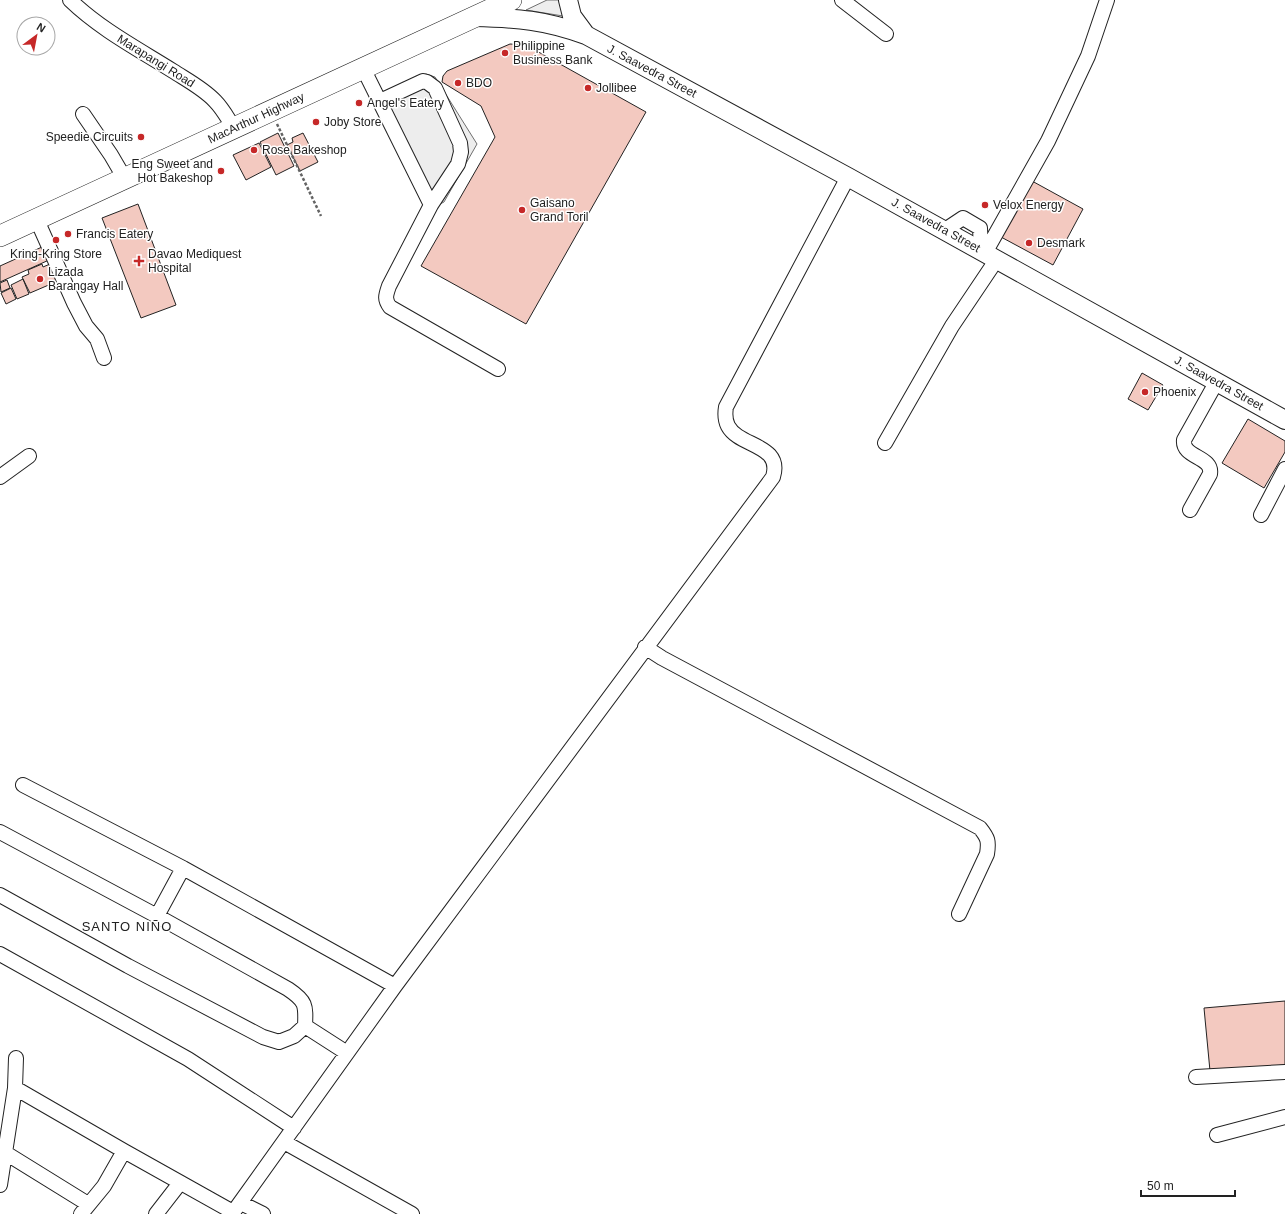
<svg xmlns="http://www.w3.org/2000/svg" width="1285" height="1214" font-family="Arial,sans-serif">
<rect width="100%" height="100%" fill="#fff"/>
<path fill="#eee" stroke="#6f6f6f" d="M 547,0 L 559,0 L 563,16 L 526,10 Z"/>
<path fill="#ededed" stroke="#6f6f6f" d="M 426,74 L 435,77 L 477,144 L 444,202 L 426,211 L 373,98 Z"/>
<path fill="#f3c9c0" stroke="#222" d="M 510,44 L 526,45 L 646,112 L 526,324 L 421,266 L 495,137 L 481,106 L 442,82 L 443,76 L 447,71 Z
M 278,133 L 294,166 L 276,175 L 260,142 Z
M 303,133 L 318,162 L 300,171 L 287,145 L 293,142 L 292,138 Z
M 259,143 L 271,167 L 246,180 L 233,155 Z
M 1032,181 L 1083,209 L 1053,265 L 1001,237 Z
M 138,204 L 176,305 L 141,318 L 102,218 Z
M 42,247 L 49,260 L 0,282 L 0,266 Z
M 42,264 L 43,267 L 50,264 L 58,281 L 30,293 L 22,277 L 29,274 L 28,270 Z
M 23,279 L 29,294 L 17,299 L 11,285 Z
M 7,280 L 10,288 L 1,292 L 0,283 Z
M 11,288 L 16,299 L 6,304 L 1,293 Z
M 1142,373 L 1163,385 L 1148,410 L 1128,399 Z
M 1248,419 L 1285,441 L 1285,452 L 1264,488 L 1222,463 Z
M 1285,1001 L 1285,1065 L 1210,1071 L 1204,1008 Z"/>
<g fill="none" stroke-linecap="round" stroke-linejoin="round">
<g stroke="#222" stroke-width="16">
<path id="minor" d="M 70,0 C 100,29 138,49 173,71 C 187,80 204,89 215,101 C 223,109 228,119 234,128
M 842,0 L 886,34
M 363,68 L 431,205
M 380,101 L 423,81 L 427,82 L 435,88 L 460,143 L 461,152 L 458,164 L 431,205 L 389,286 C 386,295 384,299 390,307 L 498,369
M 83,114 L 111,155 L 125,179
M 37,220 L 74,303 L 86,326 L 97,339 L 104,358
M 945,230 L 963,218 L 980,228 L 981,250
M 985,253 L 1048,141 L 1088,56 L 1107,0
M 885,443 L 952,326 L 997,259
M 0,477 L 29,456
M 1190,510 L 1210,474 C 1213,456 1182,458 1184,440 L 1217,381
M 1261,515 L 1285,469
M 645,647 L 662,658 L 980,828 C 988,838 989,841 987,854 L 959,914
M 23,785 L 183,868 L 395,986
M 0,832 L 157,916 L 288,989 C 306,1001 306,1005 305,1026 L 294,1036 L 279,1042 L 263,1037 L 128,966 L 0,895
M 157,916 L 183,868
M 0,954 L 188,1059 L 294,1128
M 305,1026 L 347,1053
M 1196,1077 L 1285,1072
M 15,1088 L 124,1151 L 233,1212
M 1217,1135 L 1285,1117
M 284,1142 L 412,1214
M 4,1152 L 88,1204
M 0,1185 L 15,1088 L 16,1058
M 241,1203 L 263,1214
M 81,1214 L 104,1186 L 124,1151
M 156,1214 L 180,1183
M 232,1214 L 395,986 L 773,477 C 783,444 739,447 728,426 C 725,420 725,413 726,407 L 848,177"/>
</g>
<g stroke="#222" stroke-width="20">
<path id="major" d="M 568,0 L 572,16 L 586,35
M 474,17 C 517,18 545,20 586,35 L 848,177 L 1285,420"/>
</g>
<g stroke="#222" stroke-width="22">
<path id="highway" d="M 0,236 L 511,0"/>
</g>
<path stroke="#646464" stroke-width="2.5" stroke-dasharray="3 2" stroke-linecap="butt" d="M 277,124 L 321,216"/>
<use href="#minor" stroke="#fff" stroke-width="14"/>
<use href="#major" stroke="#fff" stroke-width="18"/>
<use href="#highway" stroke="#fff" stroke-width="21"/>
</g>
<g fill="#c62828" stroke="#fff" stroke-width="1.5">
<circle cx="505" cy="53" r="4"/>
<circle cx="458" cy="83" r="4"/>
<circle cx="588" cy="88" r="4"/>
<circle cx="359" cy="103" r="4"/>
<circle cx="316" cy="122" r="4"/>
<circle cx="141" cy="137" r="4"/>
<circle cx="254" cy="150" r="4"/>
<circle cx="221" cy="171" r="4"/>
<circle cx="985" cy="205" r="4"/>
<circle cx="522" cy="210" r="4"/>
<circle cx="68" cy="234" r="4"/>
<circle cx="56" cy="240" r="4"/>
<circle cx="1029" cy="243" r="4"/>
<path d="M137 255h4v4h4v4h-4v4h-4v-4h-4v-4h4z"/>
<circle cx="40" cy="279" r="4"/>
<circle cx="1145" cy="392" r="4"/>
</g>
<g text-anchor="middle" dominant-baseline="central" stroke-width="3" stroke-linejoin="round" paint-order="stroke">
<g font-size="12" fill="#222" stroke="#fff" text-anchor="start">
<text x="513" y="46">Philippine<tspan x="513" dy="14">Business Bank</tspan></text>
<text x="466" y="83">BDO</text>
<text x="596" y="88">Jollibee</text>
<text x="367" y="103">Angel's Eatery</text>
<text x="324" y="122">Joby Store</text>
<text x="133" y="137" text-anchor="end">Speedie Circuits</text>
<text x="262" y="150">Rose Bakeshop</text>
<text x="213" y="164" text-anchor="end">Eng Sweet and<tspan x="213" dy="14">Hot Bakeshop</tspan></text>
<text x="530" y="203">Gaisano<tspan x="530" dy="14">Grand Toril</tspan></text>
<text x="993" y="205">Velox Energy</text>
<text x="76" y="234">Francis Eatery</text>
<text x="1037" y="243">Desmark</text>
<text x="56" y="254" text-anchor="middle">Kring-Kring Store</text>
<text x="148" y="254">Davao Mediquest<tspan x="148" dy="14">Hospital</tspan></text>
<text x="48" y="272">Lizada<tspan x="48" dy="14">Barangay Hall</tspan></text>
<text x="1153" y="392">Phoenix</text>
</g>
<g font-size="12" fill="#222" stroke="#fff">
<text transform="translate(156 61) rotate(32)">Marapangi Road</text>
<text transform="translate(652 71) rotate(28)">J. Saavedra Street</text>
<text transform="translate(256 118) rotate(-25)">MacArthur Highway</text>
<text transform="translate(936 225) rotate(29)">J. Saavedra Street</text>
<text transform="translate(1219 383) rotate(29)">J. Saavedra Street</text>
</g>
<g font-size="13" letter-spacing="1" fill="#222" stroke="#fff">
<text x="127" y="926">SANTO NIÑO</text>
</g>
</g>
<g transform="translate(36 36) rotate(32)"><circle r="19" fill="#ffffff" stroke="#a7a7a7"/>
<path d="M0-3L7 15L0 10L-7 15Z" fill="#c62828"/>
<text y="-6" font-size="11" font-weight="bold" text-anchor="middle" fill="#222222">N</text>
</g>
<path d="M1141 1190v6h94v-6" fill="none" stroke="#222222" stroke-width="2"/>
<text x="1147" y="1190" font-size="12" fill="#222222" stroke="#ffffff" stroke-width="3" paint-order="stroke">50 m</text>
</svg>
